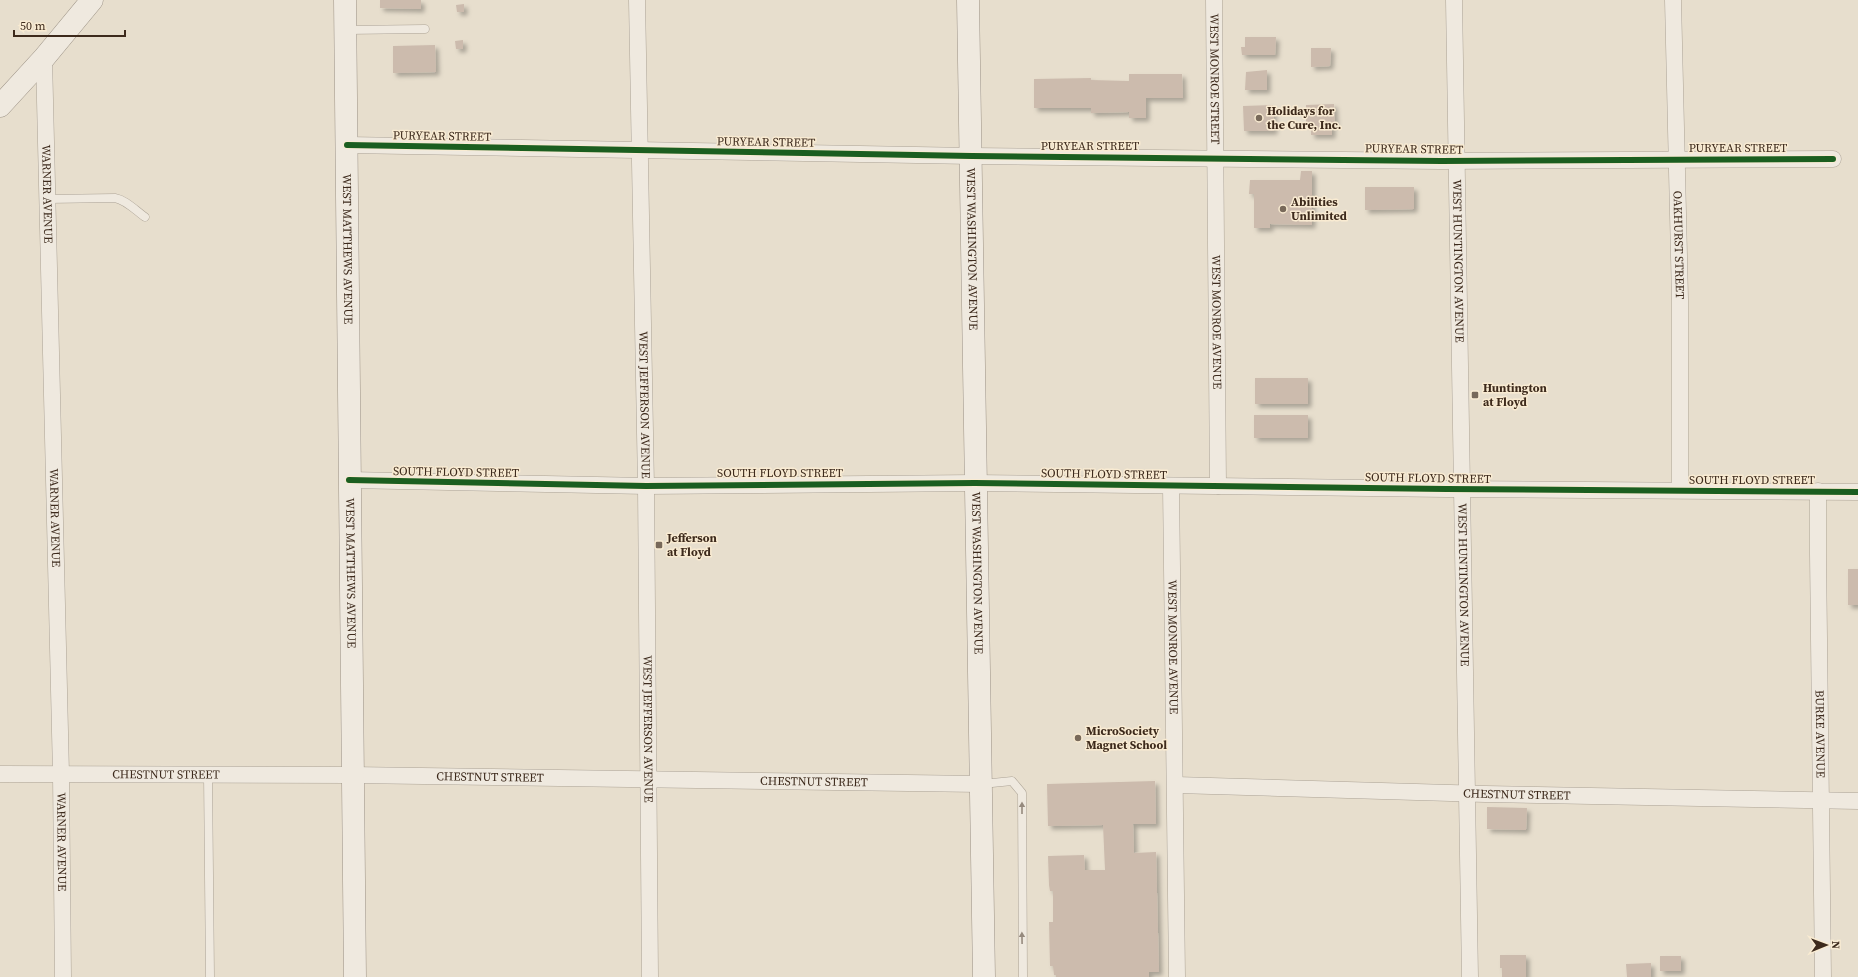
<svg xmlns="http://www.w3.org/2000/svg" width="1858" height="977" font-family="'Source Serif 4',serif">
<defs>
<filter id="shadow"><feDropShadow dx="3.5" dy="3.5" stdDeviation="2" flood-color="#0004"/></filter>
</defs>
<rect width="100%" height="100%" fill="#e7decd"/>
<path fill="#ccbbad" filter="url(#shadow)" d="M 380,0 L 421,0 L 421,9 L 380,8 Z
M 464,4 L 464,12 L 457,12 L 456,5 Z
M 1245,37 L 1276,37 L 1275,55 L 1242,55 L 1241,47 L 1245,47 Z
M 463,40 L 463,49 L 456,49 L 455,41 Z
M 435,45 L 436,72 L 393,73 L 393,46 Z
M 1311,48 L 1331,48 L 1330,66 L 1311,67 Z
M 1267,70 L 1267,90 L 1245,90 L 1246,72 Z
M 1129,74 L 1182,74 L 1183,98 L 1146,98 L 1146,118 L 1129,118 L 1129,112 L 1091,113 L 1091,108 L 1034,108 L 1034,79 L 1091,78 L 1091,80 L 1129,81 Z
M 1334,104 L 1335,123 L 1332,123 L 1332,135 L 1311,135 L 1311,124 L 1306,124 L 1306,105 Z
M 1273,105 L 1274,131 L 1244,131 L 1243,106 Z
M 1301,171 L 1312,171 L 1312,225 L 1270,224 L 1270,228 L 1254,228 L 1254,194 L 1249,194 L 1250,180 L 1300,180 Z
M 1365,187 L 1414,187 L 1414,209 L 1365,210 Z
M 1255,378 L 1308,378 L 1308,404 L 1255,404 Z
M 1254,415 L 1308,415 L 1308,438 L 1254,438 Z
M 1848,569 L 1858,569 L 1858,605 L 1848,605 Z
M 1155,781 L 1156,824 L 1133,824 L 1134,853 L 1156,852 L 1159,972 L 1149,972 L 1149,977 L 1056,977 L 1056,975 L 1054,975 L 1053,966 L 1050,966 L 1049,922 L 1053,922 L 1053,891 L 1050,891 L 1049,885 L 1048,856 L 1084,855 L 1085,870 L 1105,870 L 1103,825 L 1048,826 L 1047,784 Z
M 1487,807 L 1527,808 L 1526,830 L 1487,829 Z
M 1500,955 L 1526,955 L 1526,977 L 1502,977 L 1502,968 L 1500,968 Z
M 1660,956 L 1681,956 L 1681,971 L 1660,971 Z
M 1651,963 L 1651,977 L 1627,977 L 1626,964 Z"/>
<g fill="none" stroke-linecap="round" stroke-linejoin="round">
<g stroke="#aca396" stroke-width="9">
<path id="lane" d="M 346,30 L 425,29
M 47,199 L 115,198 C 126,200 135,210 145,217
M 208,774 L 210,977
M 982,784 L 1012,781 L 1022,793 L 1023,977"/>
</g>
<g stroke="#aca396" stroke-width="17">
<g id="street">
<path id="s1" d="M 637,0 L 646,486 L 650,977"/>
<path id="s2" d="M 1214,0 L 1218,486"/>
<path id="s3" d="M 1454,0 L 1470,977"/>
<path id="s4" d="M 1673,0 L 1680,299 L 1680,490"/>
<path id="s5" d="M 44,58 L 61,774 L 63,977"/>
<path d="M 347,145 L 972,156 L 1441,161 L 1833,159"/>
<path d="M 349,480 L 646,486 L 975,483 L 1446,489 L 1858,492"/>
<path id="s6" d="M 1171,486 L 1177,977"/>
<path id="s7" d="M 1818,491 L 1818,554 L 1823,977"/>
<path id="s8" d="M 0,774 L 352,775 L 980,784"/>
<path id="s9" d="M 1176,785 L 1485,794 L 1858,801"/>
</g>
</g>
<g stroke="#9c9286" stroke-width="23">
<g id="secondary">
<path id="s10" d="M 345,0 L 355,977"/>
<path id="s11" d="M 968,0 L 984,977"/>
<path d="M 0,106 L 44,58 L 92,0"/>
</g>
</g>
<use href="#lane" stroke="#efe9df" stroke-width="8"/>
<use href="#street" stroke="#efe9df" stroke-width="16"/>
<use href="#secondary" stroke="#efe9df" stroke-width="22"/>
<g stroke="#f9ebd2" stroke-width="8">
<path id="cycleway" d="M 347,145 L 972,156 L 1441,161 L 1833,159
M 349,480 L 646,486 L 975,483 L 1446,489 L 1858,492"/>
</g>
<use href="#cycleway" stroke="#1b5e20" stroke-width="6"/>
</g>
<defs><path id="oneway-solid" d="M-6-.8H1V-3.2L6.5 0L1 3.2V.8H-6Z"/></defs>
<g fill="#968a7e">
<use href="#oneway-solid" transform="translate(1022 808) rotate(-90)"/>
<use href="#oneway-solid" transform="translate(1022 938) rotate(-91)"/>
</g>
<g fill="#78695a" stroke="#f9ebd2" stroke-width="1.5">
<circle cx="1259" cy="118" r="4"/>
<circle cx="1283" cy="209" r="4"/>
<rect x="1471" y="391" width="8" height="8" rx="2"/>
<rect x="655" y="541" width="8" height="8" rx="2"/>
<circle cx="1078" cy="738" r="4"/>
</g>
<g text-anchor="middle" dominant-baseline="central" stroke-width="3" stroke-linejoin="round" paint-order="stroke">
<g font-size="12" fill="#3d2a1c" stroke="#f9ebd2">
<text stroke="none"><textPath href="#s2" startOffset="79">WEST MONROE STREET</textPath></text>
<text transform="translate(442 136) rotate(1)">PURYEAR STREET</text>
<text transform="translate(766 142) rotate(1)">PURYEAR STREET</text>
<text x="1090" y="146">PURYEAR STREET</text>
<text x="1738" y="148">PURYEAR STREET</text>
<text transform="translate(1414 149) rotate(1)">PURYEAR STREET</text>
<text stroke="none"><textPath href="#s5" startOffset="136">WARNER AVENUE</textPath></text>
<text stroke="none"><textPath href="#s4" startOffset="245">OAKHURST STREET</textPath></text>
<text stroke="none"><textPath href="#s10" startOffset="249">WEST MATTHEWS AVENUE</textPath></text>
<text stroke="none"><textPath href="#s11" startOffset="249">WEST WASHINGTON AVENUE</textPath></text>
<text stroke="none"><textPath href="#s3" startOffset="261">WEST HUNTINGTON AVENUE</textPath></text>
<text stroke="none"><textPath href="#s2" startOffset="322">WEST MONROE AVENUE</textPath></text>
<text stroke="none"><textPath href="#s1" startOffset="405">WEST JEFFERSON AVENUE</textPath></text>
<text transform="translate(456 472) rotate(1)">SOUTH FLOYD STREET</text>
<text x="780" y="473">SOUTH FLOYD STREET</text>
<text transform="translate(1104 474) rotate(1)">SOUTH FLOYD STREET</text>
<text transform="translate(1428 478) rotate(1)">SOUTH FLOYD STREET</text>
<text x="1752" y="480">SOUTH FLOYD STREET</text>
<text stroke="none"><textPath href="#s5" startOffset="460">WARNER AVENUE</textPath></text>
<text stroke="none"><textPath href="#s10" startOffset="573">WEST MATTHEWS AVENUE</textPath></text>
<text stroke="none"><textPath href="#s11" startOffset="573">WEST WASHINGTON AVENUE</textPath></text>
<text stroke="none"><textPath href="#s3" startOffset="585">WEST HUNTINGTON AVENUE</textPath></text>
<text stroke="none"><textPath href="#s6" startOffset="161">WEST MONROE AVENUE</textPath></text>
<text stroke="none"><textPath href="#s1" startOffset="729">WEST JEFFERSON AVENUE</textPath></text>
<text stroke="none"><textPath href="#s7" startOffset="243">BURKE AVENUE</textPath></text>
<text stroke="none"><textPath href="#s8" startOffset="166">CHESTNUT STREET</textPath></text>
<text stroke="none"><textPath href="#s8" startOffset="490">CHESTNUT STREET</textPath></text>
<text stroke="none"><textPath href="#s8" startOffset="814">CHESTNUT STREET</textPath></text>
<text stroke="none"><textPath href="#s9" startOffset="341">CHESTNUT STREET</textPath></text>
<text stroke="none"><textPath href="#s5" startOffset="784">WARNER AVENUE</textPath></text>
</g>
<g font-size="12" font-weight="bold" fill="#3d2a1c" stroke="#f9ebd2" text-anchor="start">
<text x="1267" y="111">Holidays for<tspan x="1267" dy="14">the Cure, Inc.</tspan></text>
<text x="1291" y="202">Abilities<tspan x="1291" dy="14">Unlimited</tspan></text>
<text x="1483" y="388">Huntington<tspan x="1483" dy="14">at Floyd</tspan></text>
<text x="667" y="538">Jefferson<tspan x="667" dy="14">at Floyd</tspan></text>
<text x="1086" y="731">MicroSociety<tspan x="1086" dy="14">Magnet School</tspan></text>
</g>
</g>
<g transform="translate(1826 945) rotate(89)" stroke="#f9ebd2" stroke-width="3" paint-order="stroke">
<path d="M0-3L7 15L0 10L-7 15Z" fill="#3d2a1c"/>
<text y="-6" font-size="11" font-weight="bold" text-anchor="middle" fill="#3d2a1c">N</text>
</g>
<path d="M14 30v6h111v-6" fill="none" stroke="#3d2a1c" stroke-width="2"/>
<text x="20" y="30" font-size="12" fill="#3d2a1c" stroke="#f9ebd2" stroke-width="3" paint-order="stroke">50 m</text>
</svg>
